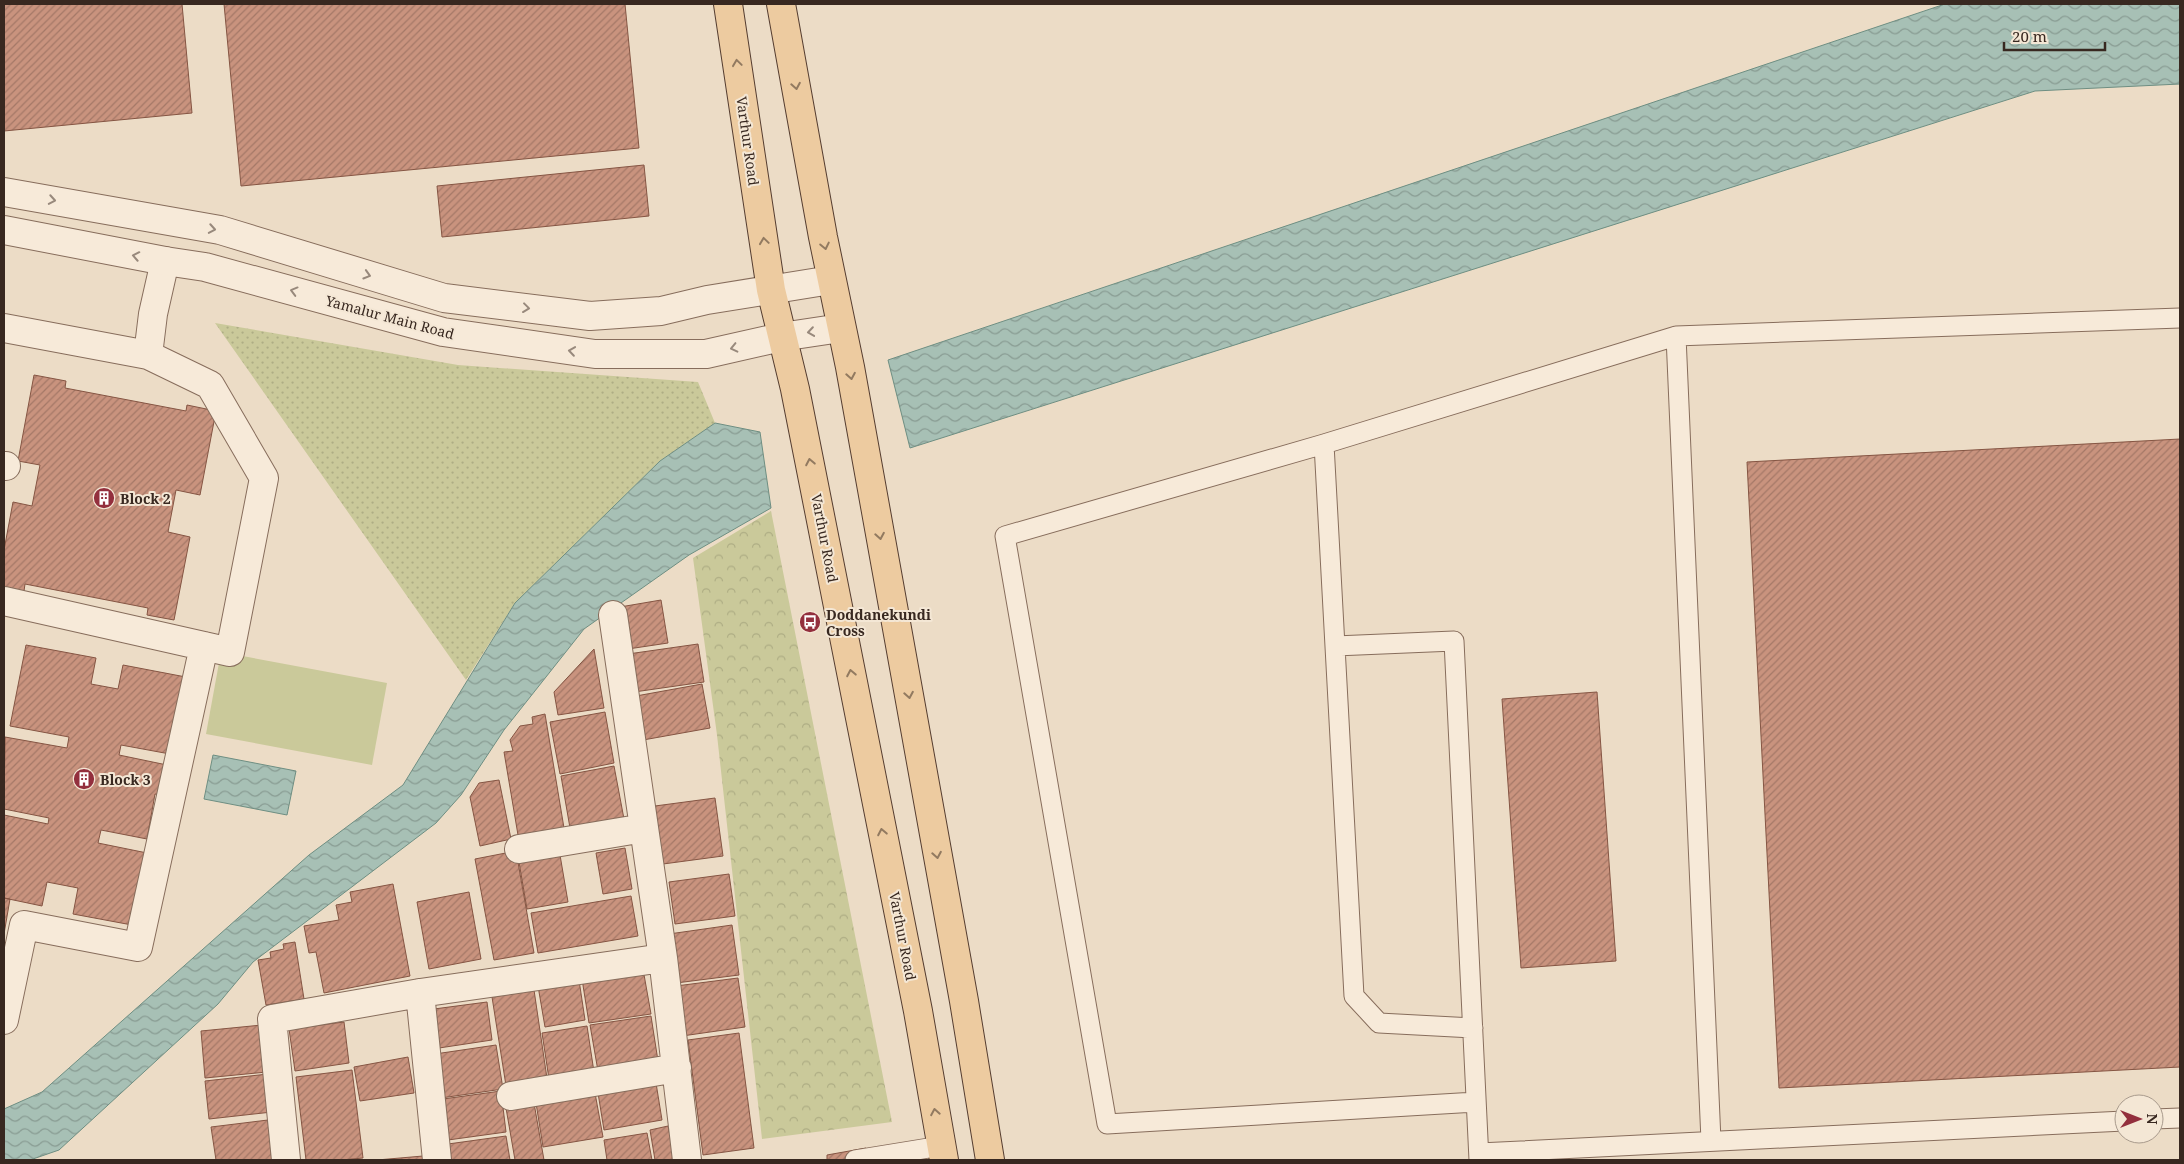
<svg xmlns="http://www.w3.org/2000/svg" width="2184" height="1164" font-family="'Noto Serif',serif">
<defs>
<pattern id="grass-dots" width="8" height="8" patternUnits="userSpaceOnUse" patternTransform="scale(1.25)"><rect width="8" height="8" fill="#cac99a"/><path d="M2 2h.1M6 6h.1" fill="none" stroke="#aead84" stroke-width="1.8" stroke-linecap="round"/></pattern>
<pattern id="forest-crowns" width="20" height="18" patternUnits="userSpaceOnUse" patternTransform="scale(1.25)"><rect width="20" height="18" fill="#cac99a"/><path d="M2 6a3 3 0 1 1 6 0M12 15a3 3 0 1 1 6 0" fill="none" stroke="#aead84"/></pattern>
<pattern id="water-waves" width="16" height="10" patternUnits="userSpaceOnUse" patternTransform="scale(1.25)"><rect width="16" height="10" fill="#a7c0b5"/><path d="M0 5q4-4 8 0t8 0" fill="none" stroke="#899c93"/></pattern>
<pattern id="building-hatch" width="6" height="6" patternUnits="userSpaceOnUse" patternTransform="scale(1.25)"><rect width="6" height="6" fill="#c9937e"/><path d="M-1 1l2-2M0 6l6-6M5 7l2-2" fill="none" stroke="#a47867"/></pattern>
</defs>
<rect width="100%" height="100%" fill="#ecdcc6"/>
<path fill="url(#grass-dots)" d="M 215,323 L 458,365 L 698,382 L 715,423 L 660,461 L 515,603 L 466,680 Z"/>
<path fill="url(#forest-crowns)" d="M 771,511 L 892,1122 L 762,1139 L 717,735 L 693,558 Z"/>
<path fill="#cac99a" d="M 221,652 L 387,683 L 372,765 L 206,734 Z"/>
<path fill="url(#water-waves)" stroke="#6e8e82" d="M 1945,4 L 2180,4 L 2180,84 L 2035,91 L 910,448 L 888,360 Z
M 715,423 L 760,432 L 771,508 L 689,555 L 584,629 L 504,730 L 461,795 L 436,823 L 253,962 L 218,1004 L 59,1150 L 30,1160 L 4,1160 L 4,1109 L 42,1092 L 309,855 L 403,785 L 515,603 L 660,461 Z
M 213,755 L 296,771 L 287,815 L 204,799 Z"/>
<path fill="url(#building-hatch)" stroke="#855543" d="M 4,4 L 182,4 L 192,113 L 4,131 Z
M 224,4 L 625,4 L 639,148 L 241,186 Z
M 644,165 L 649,216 L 442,237 L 437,186 Z
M 34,375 L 66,381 L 65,388 L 186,411 L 187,405 L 216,411 L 200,495 L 176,490 L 168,532 L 190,537 L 174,620 L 147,615 L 148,608 L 25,584 L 24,591 L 4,587 L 4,550 L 13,502 L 32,506 L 40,465 L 18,461 Z
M 2180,439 L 2180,1067 L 1779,1088 L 1747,462 Z
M 661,600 L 668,643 L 628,649 L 620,607 Z
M 698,644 L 704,682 L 634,692 L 628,654 Z
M 26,645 L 96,658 L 91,684 L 118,689 L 123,665 L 191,678 L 170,754 L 121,745 L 119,755 L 167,765 L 162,795 L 155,794 L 147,839 L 101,830 L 98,843 L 152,854 L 132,925 L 73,914 L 78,888 L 47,882 L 42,906 L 4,898 L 4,815 L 48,824 L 49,818 L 4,809 L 5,737 L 67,748 L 69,737 L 10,726 Z
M 594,649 L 604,708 L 558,715 L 554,692 Z
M 702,684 L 710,728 L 643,740 L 636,696 Z
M 1597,692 L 1616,961 L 1521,968 L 1502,699 Z
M 605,712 L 614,763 L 560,774 L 550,722 Z
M 545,714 L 564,828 L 518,835 L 504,752 L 513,751 L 510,740 L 520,726 L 533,724 L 532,717 Z
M 614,766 L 624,819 L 570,828 L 561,776 Z
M 499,780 L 511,839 L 480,846 L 470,797 L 479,783 Z
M 715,798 L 723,856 L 663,864 L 655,806 Z
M 625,848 L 632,889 L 603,894 L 596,853 Z
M 516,851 L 534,953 L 494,960 L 475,859 Z
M 560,855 L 568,902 L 527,909 L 519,862 Z
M 729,874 L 735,916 L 675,924 L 669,882 Z
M 393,884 L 410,976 L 324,993 L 316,952 L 309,953 L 304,926 L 339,920 L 336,905 L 352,902 L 350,892 Z
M 469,892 L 481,959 L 429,969 L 417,902 Z
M 631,896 L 638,936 L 538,953 L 531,913 Z
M 4,898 L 10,899 L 4,934 Z
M 732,925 L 739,975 L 676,983 L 669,934 Z
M 295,942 L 304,999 L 266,1005 L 258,960 L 271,958 L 270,952 L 284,949 L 283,944 Z
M 643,969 L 651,1014 L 589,1023 L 582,979 Z
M 738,978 L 745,1027 L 682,1036 L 676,986 Z
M 579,980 L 585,1020 L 545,1027 L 538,986 Z
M 534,990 L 548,1085 L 507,1092 L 492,997 Z
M 487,1002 L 492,1040 L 439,1048 L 434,1009 Z
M 651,1016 L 658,1061 L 598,1071 L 590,1025 Z
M 344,1022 L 349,1063 L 295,1071 L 289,1029 Z
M 262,1025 L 267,1072 L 205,1078 L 201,1031 Z
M 587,1026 L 594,1072 L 549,1079 L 542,1033 Z
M 739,1033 L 754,1148 L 703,1155 L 688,1040 Z
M 496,1045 L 503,1089 L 441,1098 L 435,1054 Z
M 408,1057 L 414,1093 L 360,1101 L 354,1067 Z
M 352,1070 L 363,1158 L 341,1160 L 306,1160 L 296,1077 Z
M 268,1074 L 272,1112 L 209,1119 L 205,1081 Z
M 656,1083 L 662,1120 L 604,1130 L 598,1093 Z
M 501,1091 L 506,1132 L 448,1140 L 443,1099 Z
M 595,1093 L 603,1137 L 543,1147 L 536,1103 Z
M 534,1103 L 544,1160 L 515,1160 L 506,1108 Z
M 268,1120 L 272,1160 L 216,1160 L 211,1127 Z
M 668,1126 L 675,1160 L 655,1160 L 650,1130 Z
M 647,1133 L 652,1160 L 607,1160 L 604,1140 Z
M 506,1136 L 510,1160 L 450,1160 L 448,1144 Z
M 866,1148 L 868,1160 L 827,1160 L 827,1155 Z
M 423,1156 L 423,1160 L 377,1160 Z"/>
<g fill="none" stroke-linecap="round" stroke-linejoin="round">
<g stroke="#876d5c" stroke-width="21">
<path id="service" d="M 1676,336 L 1711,1141
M 1324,444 L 1354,996 L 1379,1023 L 1473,1028
M 1335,646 L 1454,641 L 1479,1160
M 1476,1102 L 1107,1124 L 1005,536 L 1324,444 L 1676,336 L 2180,318
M 2154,1119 L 2180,1118
M 1479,1153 L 2124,1121
M 855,1160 L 941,1146"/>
</g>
<g stroke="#876d5c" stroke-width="30">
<path id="minor" d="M 4,328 L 148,355 L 210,385 L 264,478 L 230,652 L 4,601
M 148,355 L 153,314 L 165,261
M 4,466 L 6,466
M 613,615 L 663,958 L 687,1160
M 519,849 L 644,828
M 420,993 L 437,1160
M 4,1020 L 24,925 L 138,947 L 204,646
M 511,1096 L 677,1068
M 286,1160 L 272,1019 L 420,993 L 663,958"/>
</g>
<g stroke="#876d5c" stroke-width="30">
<path id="tertiary" d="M 4,192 L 220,230 L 444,298 L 590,316 L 661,311 L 707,300 L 831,280
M 4,230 L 165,261 L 205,267 L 443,332 L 595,354 L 706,354 L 781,337 L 841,328"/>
</g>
<g stroke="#553d30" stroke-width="30">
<path id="primary" d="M 728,4 L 771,290 L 795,389 L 918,1011 L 944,1160
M 781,4 L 823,237 L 850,367 L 964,1001 L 990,1160"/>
</g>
<use href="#service" stroke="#f7ead9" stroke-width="19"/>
<use href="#minor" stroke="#f7ead9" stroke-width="28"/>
<use href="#tertiary" stroke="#f7ead9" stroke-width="28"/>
<use href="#primary" stroke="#edcba0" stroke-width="28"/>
</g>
<defs><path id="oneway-chevron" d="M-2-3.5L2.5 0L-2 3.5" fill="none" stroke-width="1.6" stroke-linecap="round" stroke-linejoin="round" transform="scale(1.25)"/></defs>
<g stroke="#927a60">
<use href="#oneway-chevron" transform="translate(737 63) rotate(-98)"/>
<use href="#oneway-chevron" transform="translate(796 86) rotate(80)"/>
<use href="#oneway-chevron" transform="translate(764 241) rotate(-98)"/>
<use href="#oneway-chevron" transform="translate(825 246) rotate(78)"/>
<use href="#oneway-chevron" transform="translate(851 376) rotate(80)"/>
<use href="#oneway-chevron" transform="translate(810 462) rotate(-101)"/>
<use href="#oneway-chevron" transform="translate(880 536) rotate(80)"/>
<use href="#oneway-chevron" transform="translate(851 673) rotate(-101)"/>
<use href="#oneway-chevron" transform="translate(909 695) rotate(80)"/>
<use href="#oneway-chevron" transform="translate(882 832) rotate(-101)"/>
<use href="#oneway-chevron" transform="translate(937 855) rotate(80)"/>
<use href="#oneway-chevron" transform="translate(935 1112) rotate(-100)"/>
</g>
<g stroke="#98897c">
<use href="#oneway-chevron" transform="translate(52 200) rotate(10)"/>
<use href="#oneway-chevron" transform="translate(212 229) rotate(10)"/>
<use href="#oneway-chevron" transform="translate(136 256) rotate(-169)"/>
<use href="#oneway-chevron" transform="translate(367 275) rotate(17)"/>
<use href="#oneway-chevron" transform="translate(294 291) rotate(-165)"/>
<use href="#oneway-chevron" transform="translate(526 308) rotate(7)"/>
<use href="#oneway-chevron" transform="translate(811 332) rotate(172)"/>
<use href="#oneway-chevron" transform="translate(734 348) rotate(167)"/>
<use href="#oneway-chevron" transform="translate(572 351) rotate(-172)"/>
</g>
<defs>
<g id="building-disc" transform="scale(1.125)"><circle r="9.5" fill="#932f3d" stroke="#f4e7d5"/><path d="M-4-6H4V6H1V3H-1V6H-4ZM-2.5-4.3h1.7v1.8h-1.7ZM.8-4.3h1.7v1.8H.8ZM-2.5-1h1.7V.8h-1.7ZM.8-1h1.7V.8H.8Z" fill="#fff"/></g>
<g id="bus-disc" transform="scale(1.125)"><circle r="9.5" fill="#932f3d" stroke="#f4e7d5"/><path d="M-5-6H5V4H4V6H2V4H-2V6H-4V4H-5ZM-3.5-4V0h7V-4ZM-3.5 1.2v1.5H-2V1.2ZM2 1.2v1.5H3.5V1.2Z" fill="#fff"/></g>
</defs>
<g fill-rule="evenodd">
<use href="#building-disc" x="104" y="498"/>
<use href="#bus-disc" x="810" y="622"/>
<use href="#building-disc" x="84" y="779"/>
</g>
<g text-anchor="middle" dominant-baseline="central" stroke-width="4" stroke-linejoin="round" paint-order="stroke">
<g font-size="14" fill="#382820" stroke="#f4e7d5">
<text transform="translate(748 141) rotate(82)">Varthur Road</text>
<text transform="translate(390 317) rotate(15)">Yamalur Main Road</text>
<text transform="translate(825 538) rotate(79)">Varthur Road</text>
<text transform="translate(903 936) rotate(79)">Varthur Road</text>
</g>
<g font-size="14" font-weight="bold" fill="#382820" stroke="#f4e7d5" text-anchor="start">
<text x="120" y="498">Block 2</text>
<text x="826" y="614">Doddanekundi<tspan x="826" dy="16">Cross</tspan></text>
<text x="100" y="779">Block 3</text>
</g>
</g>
<rect width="2184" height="1164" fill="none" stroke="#382820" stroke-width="10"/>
<g transform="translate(2139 1119) rotate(90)"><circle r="24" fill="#f4e7d5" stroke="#a99b8d"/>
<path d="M0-4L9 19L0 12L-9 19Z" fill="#932f3d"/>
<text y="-8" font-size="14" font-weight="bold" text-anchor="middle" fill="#382820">N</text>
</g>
<path d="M2004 42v8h101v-8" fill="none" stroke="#382820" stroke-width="2.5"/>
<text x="2012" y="42" font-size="15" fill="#382820" stroke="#f4e7d5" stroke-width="4" paint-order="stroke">20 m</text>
</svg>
